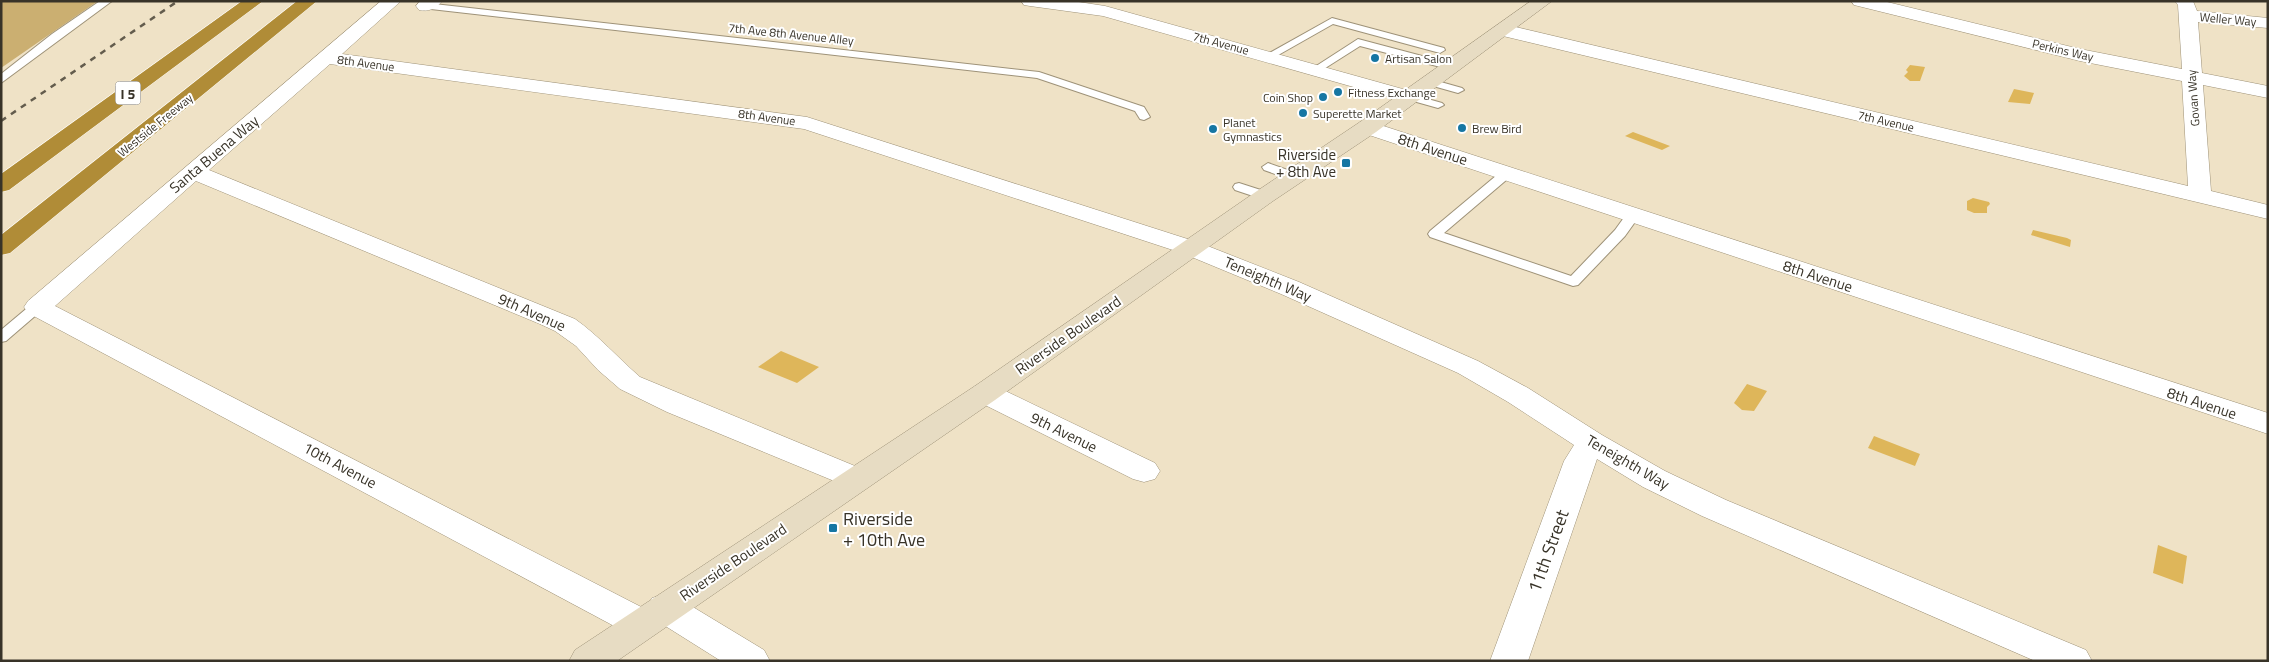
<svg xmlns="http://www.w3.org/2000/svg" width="2269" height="662" font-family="'Titillium Web',sans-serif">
<rect width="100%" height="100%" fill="#efe2c6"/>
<path fill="#cbaf71" d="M 1,1 L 98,1 L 1,68 Z"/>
<path fill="#deb65a" d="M 1910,65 L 1925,67 L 1920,81 L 1910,81 L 1904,76 L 1908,72 L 1906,70 Z
M 2014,89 L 2034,93 L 2030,104 L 2008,102 Z
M 1633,132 L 1670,146 L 1662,150 L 1625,136 Z
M 1973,198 L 1989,202 L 1990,204 L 1987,207 L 1987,213 L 1974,213 L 1967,210 L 1967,201 Z
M 2033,230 L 2067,238 L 2071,240 L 2070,247 L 2031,235 Z
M 781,351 L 819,367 L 797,383 L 758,367 Z
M 1747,384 L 1767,391 L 1754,411 L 1742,410 L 1734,403 Z
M 1874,436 L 1920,454 L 1915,466 L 1868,448 Z
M 2158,545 L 2187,556 L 2183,584 L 2153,573 Z"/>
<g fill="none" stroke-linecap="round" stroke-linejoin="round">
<g stroke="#9e9278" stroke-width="2">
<path id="service" d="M 100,1 L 112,1 L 1,83 L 1,74 L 52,34 Z
M 425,3 L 1039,72 L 1144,107 L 1150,117 L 1144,120 L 1140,119 L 1135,111 L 1037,78 L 422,8 L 422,4 Z
M 1332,18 L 1444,48 L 1445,50 L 1440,53 L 1333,24 L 1273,58 L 1269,59 L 1264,56 Z
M 1358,39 L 1456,65 L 1457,67 L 1452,70 L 1360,46 L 1319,72 L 1315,73 L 1310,70 Z
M 1430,79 L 1462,88 L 1464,90 L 1458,93 L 1426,84 L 1425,82 L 1426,80 Z
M 1410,94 L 1442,103 L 1444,105 L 1438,108 L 1406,99 L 1404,97 L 1406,95 Z
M 1268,163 L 1299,174 L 1301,177 L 1295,181 L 1264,170 L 1262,167 Z
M 1507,169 L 1513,173 L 1511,176 L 1444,233 L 1571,276 L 1615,230 L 1628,212 L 1633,211 L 1640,215 L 1625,236 L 1578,285 L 1573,286 L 1430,237 L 1428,234 L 1430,231 L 1503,170 Z
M 1239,183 L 1270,193 L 1271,196 L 1265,200 L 1235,190 L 1233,187 L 1235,184 Z
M 37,303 L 42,304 L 44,307 L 42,310 L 6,341 L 1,342 L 1,330 L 32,304 Z"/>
</g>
<g stroke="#9e9278" stroke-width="1">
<path id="minor" d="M 381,1 L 401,1 L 342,54 L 807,117 L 1200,243 L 1299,282 L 1478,361 L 1528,388 L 1602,435 L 1665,471 L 1726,500 L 2086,650 L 2092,661 L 2035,661 L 1702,516 L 1643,487 L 1597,459 L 1528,661 L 1490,661 L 1564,461 L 1574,445 L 1508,402 L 1458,373 L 1281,294 L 1182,253 L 804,129 L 330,64 L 209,170 L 575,319 C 599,336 618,358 640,377 L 867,471 L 872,479 L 867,487 L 856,490 L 667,412 L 620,389 L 598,370 L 576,346 L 555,331 L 540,324 L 196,181 L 55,306 L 649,611 L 647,608 L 652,598 L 665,594 L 678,598 L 764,650 L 770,661 L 721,661 L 659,622 L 660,624 L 655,634 L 642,638 L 629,634 L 28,313 L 24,307 L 28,301 Z
M 420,1 L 442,1 C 436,9 428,12 419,10 L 416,6 Z
M 1021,1 L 1072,1 L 1105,6 L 1417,93 L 1420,97 L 1417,101 L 1410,103 L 1103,16 L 1030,6 L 1024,5 Z
M 1851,1 L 1883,1 L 2080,49 L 2182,69 L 2178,5 L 2175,1 L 2193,1 L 2197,11 L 2268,18 L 2268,28 L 2198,22 L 2202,73 L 2268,86 L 2268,98 L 2203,85 L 2211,191 L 2268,205 L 2268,219 L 1503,36 L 1496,34 L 1494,30 L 1496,26 L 1503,24 L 2188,186 L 2182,81 L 2080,61 L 1854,5 Z
M 1368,121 L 2268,413 L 2268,434 L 1360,132 L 1357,127 L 1360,122 Z
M 985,384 L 995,386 L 1155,463 L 1160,471 L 1155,479 L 1144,482 L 1133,479 L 975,400 L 970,393 L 975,386 Z"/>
</g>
<g stroke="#9e9278" stroke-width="1">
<path id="secondary" d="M 1531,1 L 1552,1 L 1376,132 L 1273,201 L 995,400 L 617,661 L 569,661 L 575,650 L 975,386 L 1257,191 L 1360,122 Z"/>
</g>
<g stroke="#fff" stroke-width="1">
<path id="motorway" d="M 242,1 L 263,1 L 9,190 L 1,192 L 1,174 Z
M 297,1 L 317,1 L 10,253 L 1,255 L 1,235 Z"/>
</g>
<use href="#service" fill="#fff" fill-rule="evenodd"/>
<use href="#minor" fill="#fff" fill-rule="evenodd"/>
<use href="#secondary" fill="#e7dcc3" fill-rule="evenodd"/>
<use href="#motorway" fill="#b08c37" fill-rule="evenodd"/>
<path stroke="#635c4d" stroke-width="2.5" stroke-dasharray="6 6" stroke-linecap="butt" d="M 1,121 L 178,1"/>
</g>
<g fill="#1676a3" stroke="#fff" stroke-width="2">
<circle cx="1375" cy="58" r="5"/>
<circle cx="1338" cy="92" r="5"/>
<circle cx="1323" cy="97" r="5"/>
<circle cx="1303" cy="113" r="5"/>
<circle cx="1462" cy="128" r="5"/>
<circle cx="1213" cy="129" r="5"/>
<rect x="1341" y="158" width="10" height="10" rx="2.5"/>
<rect x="828" y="523" width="10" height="10" rx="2.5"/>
</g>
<g text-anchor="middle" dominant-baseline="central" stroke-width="4" stroke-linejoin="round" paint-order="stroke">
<g font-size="12" fill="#383328" stroke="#fff">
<text transform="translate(2228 19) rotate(5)">Weller Way</text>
<text transform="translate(791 34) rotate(6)">7th Ave 8th Avenue Alley</text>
<text transform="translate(1221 43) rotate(15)">7th Avenue</text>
<text transform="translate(2063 50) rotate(13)">Perkins Way</text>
<text transform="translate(366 63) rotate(8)">8th Avenue</text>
<text transform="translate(2193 98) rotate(-94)">Govan Way</text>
<text transform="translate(767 117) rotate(8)">8th Avenue</text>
<text transform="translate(1886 121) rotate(13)">7th Avenue</text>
<text transform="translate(155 125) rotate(-39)">Westside Freeway</text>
</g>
<g font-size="12" fill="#383328" stroke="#fff" text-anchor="start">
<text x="1385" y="58">Artisan Salon</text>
<text x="1348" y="92">Fitness Exchange</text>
<text x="1313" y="97" text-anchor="end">Coin Shop</text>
<text x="1313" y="113">Superette Market</text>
<text x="1223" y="122">Planet<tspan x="1223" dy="14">Gymnastics</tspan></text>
<text x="1472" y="128">Brew Bird</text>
</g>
<rect fill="#fff" stroke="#747068" stroke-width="1" x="115.5" y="81.5" width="25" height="23" rx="4"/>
<g font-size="14" font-weight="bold" fill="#383328">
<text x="128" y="93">I 5</text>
</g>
<g font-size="15" fill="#383328" stroke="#fff">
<text transform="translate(1433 149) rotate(18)">8th Avenue</text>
<text transform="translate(214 154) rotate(-40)">Santa Buena Way</text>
<text transform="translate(1818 276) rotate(18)">8th Avenue</text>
<text transform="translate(1268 279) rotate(23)">Teneighth Way</text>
<text transform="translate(532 312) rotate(24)">9th Avenue</text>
<text transform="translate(1068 335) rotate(-35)">Riverside Boulevard</text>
<text transform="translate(2202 403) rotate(18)">8th Avenue</text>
<text transform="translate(1064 432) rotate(26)">9th Avenue</text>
<text transform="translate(1628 462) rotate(30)">Teneighth Way</text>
<text transform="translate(340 465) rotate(28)">10th Avenue</text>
<text transform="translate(733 562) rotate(-34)">Riverside Boulevard</text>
</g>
<g font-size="15" fill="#383328" stroke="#fff" text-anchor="end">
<text x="1336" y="154">Riverside<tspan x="1336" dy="17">+ 8th Ave</tspan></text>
</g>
<g font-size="18" fill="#383328" stroke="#fff" text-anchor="start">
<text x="843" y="518">Riverside<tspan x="843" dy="21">+ 10th Ave</tspan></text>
</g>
<g font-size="18" fill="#383328" stroke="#fff">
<text transform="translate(1548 551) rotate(-70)">11th Street</text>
</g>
</g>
<rect width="2269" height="662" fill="none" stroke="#383328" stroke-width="5"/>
</svg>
